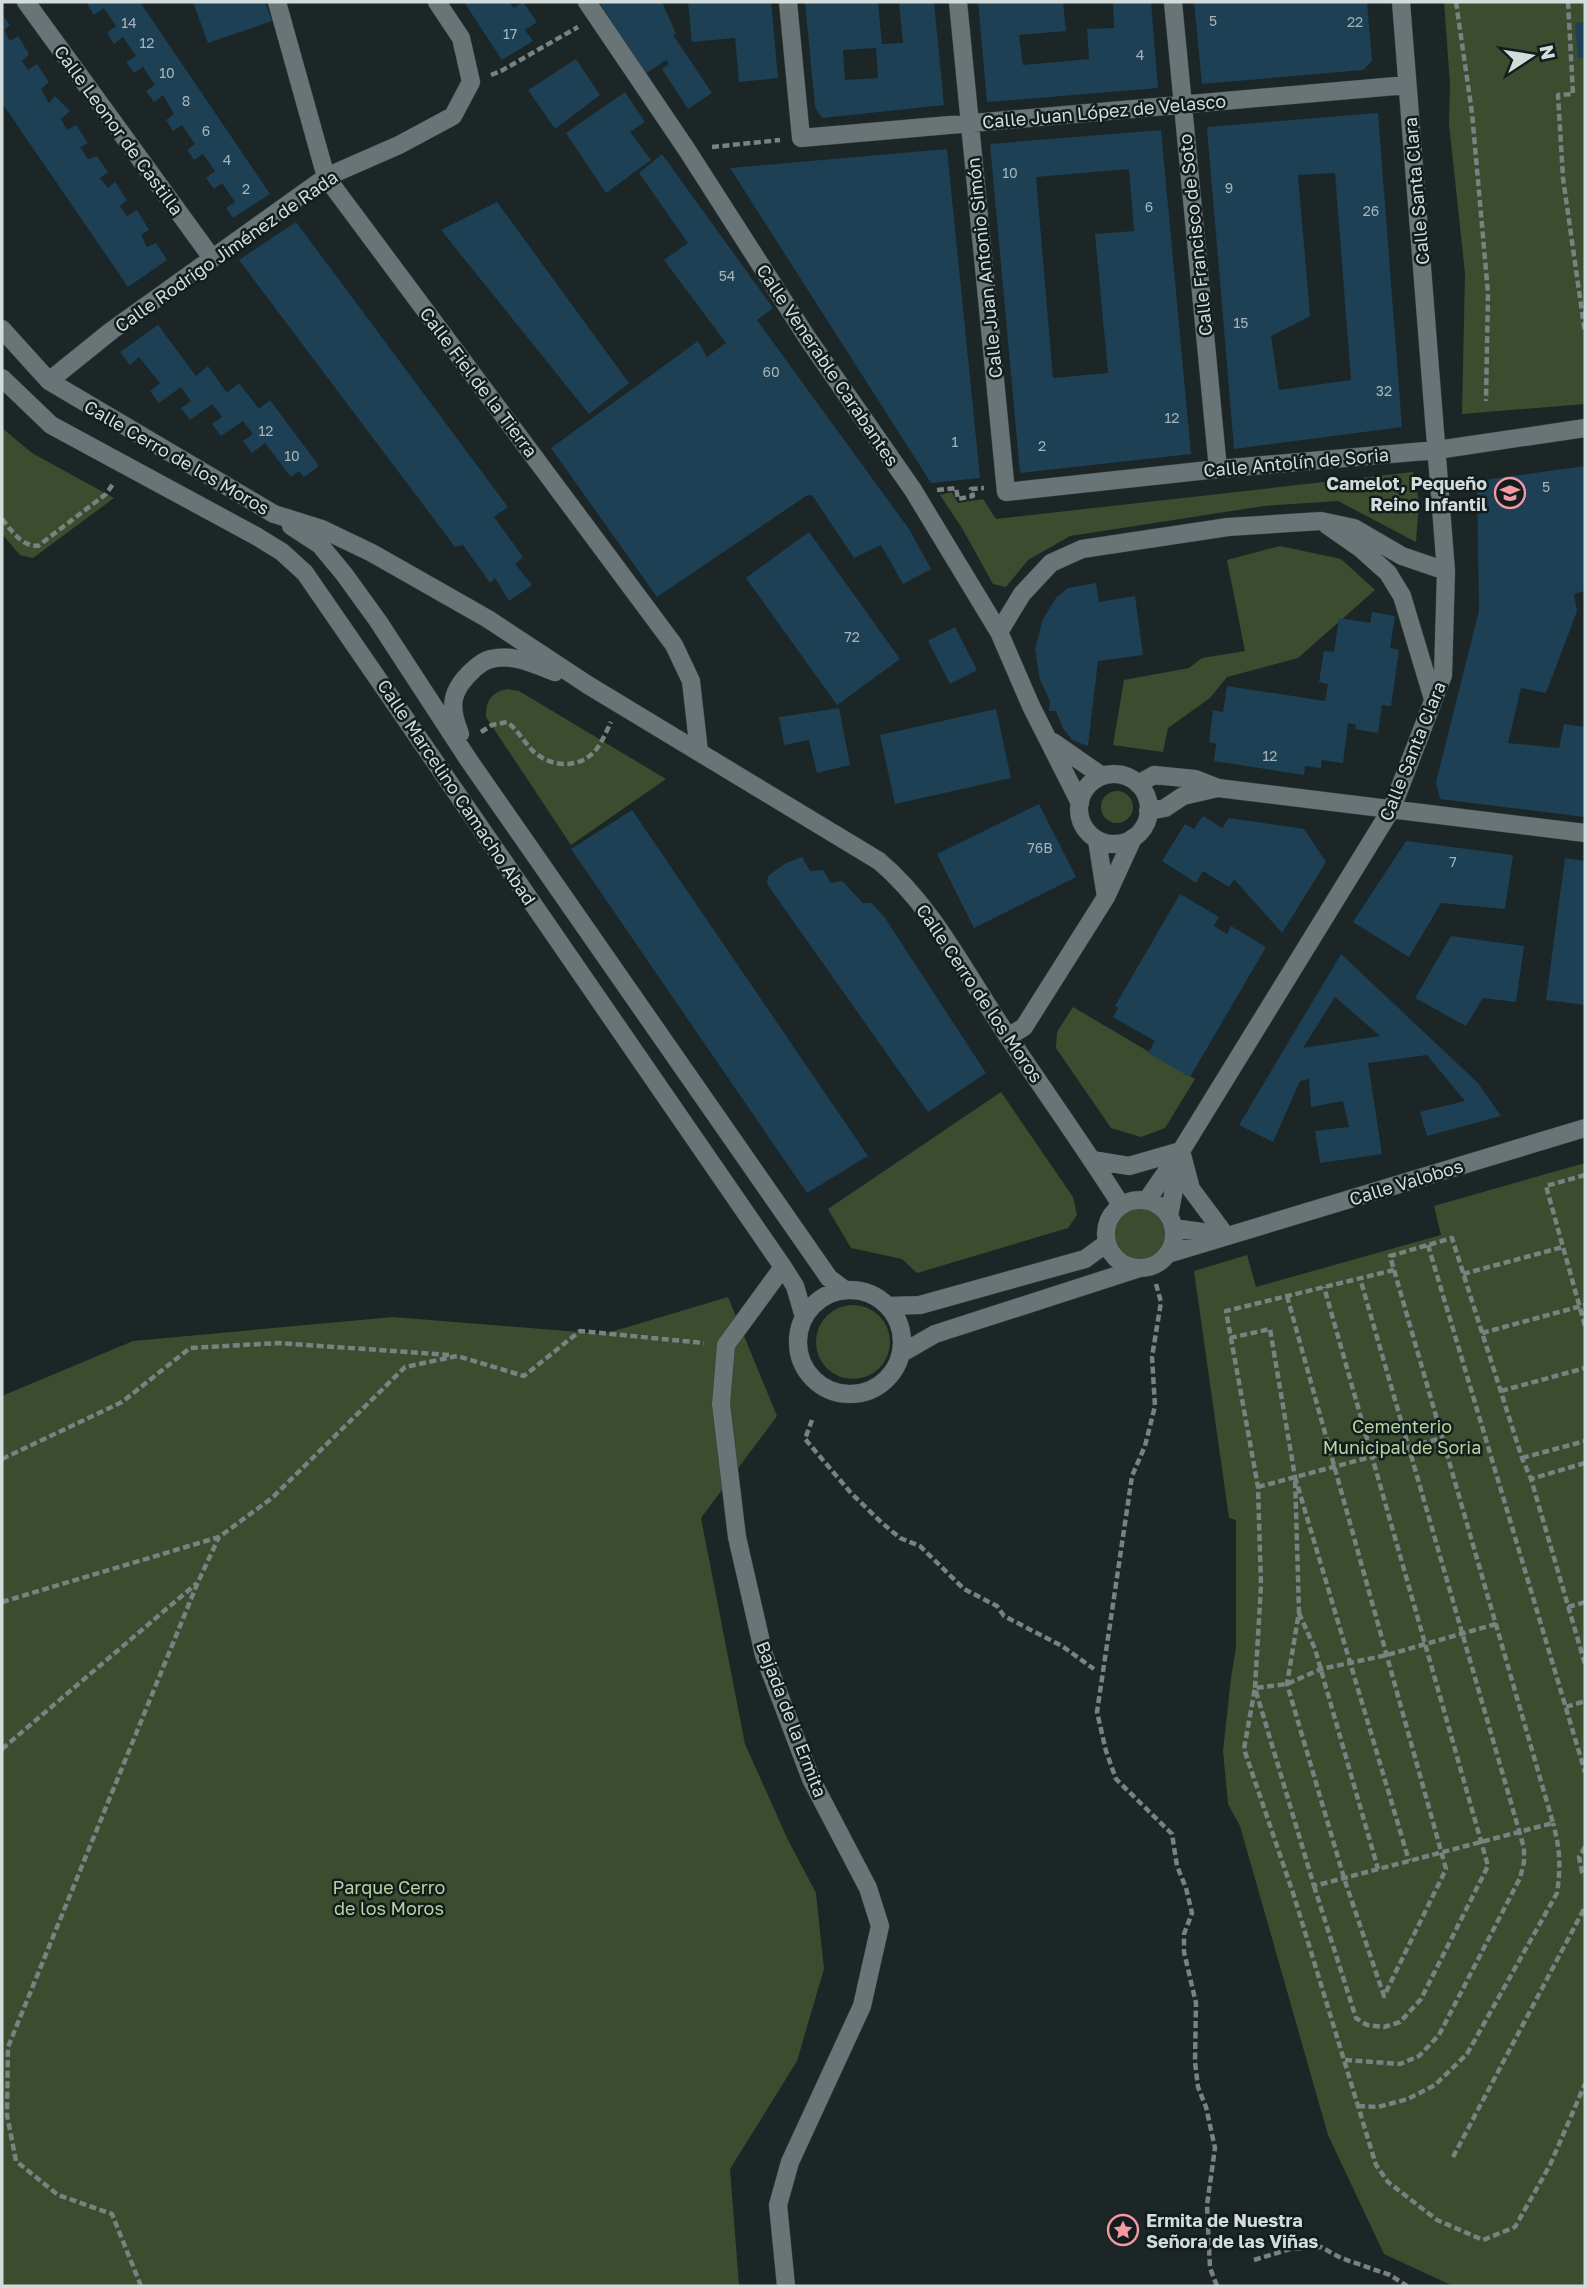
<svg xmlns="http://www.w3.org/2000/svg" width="1587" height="2288" font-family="'Golos Text',sans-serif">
<rect width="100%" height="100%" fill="#1c2627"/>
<path fill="#3c4c2f" d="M 1444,2 L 1585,2 L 1585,404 L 1462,414 L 1465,273 L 1449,124 L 1450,84 Z
M 2,428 L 32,453 L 114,498 L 33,558 L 20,555 L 2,534 Z
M 1413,472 L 1419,502 L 1416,542 L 1338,501 L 1264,506 L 1070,536 L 1028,560 L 1006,587 L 993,584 L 962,528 L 940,495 L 952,492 L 958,503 L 983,499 L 996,519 Z
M 1280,546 L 1341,559 L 1375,590 L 1298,658 L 1227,677 L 1210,698 L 1168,728 L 1163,752 L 1113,745 L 1124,680 L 1189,668 L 1202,658 L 1245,651 L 1227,560 Z
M 507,689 L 519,691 L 666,779 L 571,845 L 486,717 C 485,701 492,692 507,689 Z
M1101 807a16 16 0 1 1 32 0a16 16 0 1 1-32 0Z
M 1073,1007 L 1195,1079 L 1165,1128 L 1141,1137 L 1111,1128 L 1056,1048 L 1057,1032 Z
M 1001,1092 L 1073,1197 L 1077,1215 L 1068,1228 L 917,1273 L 902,1259 L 851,1248 L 828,1209 Z
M 1585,1163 L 1585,2286 L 1453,2286 L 1384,2254 L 1328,2135 L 1240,1826 L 1228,1804 L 1223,1751 L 1231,1678 L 1236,1648 L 1236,1520 L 1229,1518 L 1194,1271 L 1247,1255 L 1256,1287 L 1441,1235 L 1434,1206 Z
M1115 1234a26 26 0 1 1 52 0a26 26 0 1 1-52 0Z
M 728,1297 L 777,1416 L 701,1518 L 745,1744 L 788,1840 L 816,1893 L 824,1969 L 797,2061 L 730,2169 L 739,2286 L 2,2286 L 2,1396 L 133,1341 L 393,1317 L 604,1334 Z
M816 1342a37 37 0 1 1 74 0a37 37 0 1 1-74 0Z"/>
<path fill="#1d4054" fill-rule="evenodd" d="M 90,2 L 140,2 L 270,194 L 233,218 L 226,208 L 235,202 L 222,183 L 214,189 L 206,178 L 215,171 L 203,154 L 194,160 L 187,150 L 195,144 L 182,125 L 173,131 L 166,120 L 174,114 L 163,95 L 154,102 L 146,91 L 155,85 L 143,67 L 134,73 L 126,62 L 136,56 L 123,37 L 114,44 L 107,33 L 116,26 L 104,8 L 94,15 L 87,4 Z
M 193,2 L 265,2 L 272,21 L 208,43 Z
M 464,2 L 509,2 L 514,8 L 523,2 L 537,22 L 525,30 L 533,41 L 502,60 Z
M 599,2 L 662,2 L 676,34 L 673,35 L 712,93 L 688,109 L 662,69 L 669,64 L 666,60 L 645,74 Z
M 688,2 L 771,2 L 778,78 L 739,82 L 735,38 L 692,42 Z
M 805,2 L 878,2 L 882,44 L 903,43 L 899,2 L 934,2 L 944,105 L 822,118 L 815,107 ZM 876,48 L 878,78 L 845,80 L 843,50 Z
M 978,2 L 1063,2 L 1066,31 L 1019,35 L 1023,65 L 1089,59 L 1087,29 L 1114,28 L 1113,2 L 1151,2 L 1158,88 L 987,102 Z
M 1194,2 L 1367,2 L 1372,61 L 1363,70 L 1202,84 Z
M 2,14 L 10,25 L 4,30 L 10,41 L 18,36 L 29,54 L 22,61 L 28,70 L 37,64 L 49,82 L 41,89 L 49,103 L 55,96 L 70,111 L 61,119 L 67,130 L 76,125 L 88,143 L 80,147 L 88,159 L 97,156 L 108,172 L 100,178 L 108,188 L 115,182 L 127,200 L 120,206 L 127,216 L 137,210 L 149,230 L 141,235 L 147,247 L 156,243 L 167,260 L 128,287 L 2,103 Z
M 1585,22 L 1585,58 L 1578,58 L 1575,23 Z
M 576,59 L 600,95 L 555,129 L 528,90 Z
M 625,92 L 645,122 L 630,132 L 651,160 L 606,193 L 566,133 Z
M 1378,113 L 1402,427 L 1234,449 L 1207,127 ZM 1335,173 L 1351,380 L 1279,390 L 1271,336 L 1310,316 L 1298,175 Z
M 1161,130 L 1191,454 L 1020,473 L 990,144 ZM 1129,169 L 1134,231 L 1095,234 L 1108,373 L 1053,378 L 1036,177 Z
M 947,149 L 980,478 L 931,483 L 730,168 Z
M 662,154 L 773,308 L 757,320 L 909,529 L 931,569 L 903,584 L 881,545 L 854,558 L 812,495 L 806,496 L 657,597 L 551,448 L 698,341 L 707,357 L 726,343 L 664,260 L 688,243 L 639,173 Z
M 497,202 L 629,383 L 589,414 L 441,230 Z
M 296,222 L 508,507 L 494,517 L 523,557 L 515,564 L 532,585 L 509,601 L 495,578 L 490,583 L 463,545 L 455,547 L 239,260 Z
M 158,325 L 196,376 L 208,366 L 227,393 L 239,383 L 259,409 L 270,400 L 319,466 L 304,477 L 299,471 L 291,477 L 265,443 L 252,453 L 243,441 L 253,434 L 243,421 L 221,436 L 212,424 L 222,417 L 212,404 L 190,420 L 181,408 L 191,401 L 181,387 L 159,403 L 150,391 L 160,383 L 139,357 L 130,365 L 120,352 Z
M 1585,466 L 1585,591 L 1574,594 L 1577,611 L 1546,693 L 1521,688 L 1508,743 L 1559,748 L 1564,724 L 1585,727 L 1585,817 L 1440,799 L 1436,782 L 1479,611 L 1477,481 Z
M 809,532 L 900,659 L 837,705 L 746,578 Z
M 1096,583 L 1099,602 L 1135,596 L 1143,655 L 1098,661 L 1088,746 L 1072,740 L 1063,728 L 1056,711 L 1049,711 L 1050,701 L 1040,680 L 1035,649 L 1043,619 L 1056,598 L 1068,588 Z
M 1372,612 L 1395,616 L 1390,648 L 1399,650 L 1391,706 L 1382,705 L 1378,733 L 1355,729 L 1356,725 L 1348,723 L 1343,763 L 1322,760 L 1321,768 L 1305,766 L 1304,775 L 1214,761 L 1216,744 L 1209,742 L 1213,710 L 1223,712 L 1227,686 L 1325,701 L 1328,684 L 1319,682 L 1324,651 L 1334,652 L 1339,618 L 1370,623 Z
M 955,627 L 977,670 L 950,684 L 928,641 Z
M 839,708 L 850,765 L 817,773 L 809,740 L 784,745 L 779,717 Z
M 996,709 L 1011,778 L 895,804 L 880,735 Z
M 1039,804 L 1076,877 L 974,928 L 937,854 Z
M 632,810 L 868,1156 L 807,1193 L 571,849 Z
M 1203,816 L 1222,828 L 1229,818 L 1304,829 L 1326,862 L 1282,933 L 1234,879 L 1229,887 L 1203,871 L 1196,883 L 1162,861 L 1185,824 L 1194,829 Z
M 1406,841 L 1513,855 L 1505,909 L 1441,903 L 1409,957 L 1353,922 Z
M 802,857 L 810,871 L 823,870 L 831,883 L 842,881 L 863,903 L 872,903 L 885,918 L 986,1073 L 928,1112 L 767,884 L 768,876 L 786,863 Z
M 1565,858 L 1585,861 L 1585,1005 L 1546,1000 Z
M 1180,894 L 1219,917 L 1214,926 L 1227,934 L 1231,926 L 1266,947 L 1190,1077 L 1148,1053 L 1155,1041 L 1113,1017 L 1118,1008 L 1115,1006 Z
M 1451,936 L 1524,946 L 1516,1002 L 1483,998 L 1466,1026 L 1415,998 Z
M 1341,954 L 1478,1083 L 1501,1116 L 1427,1136 L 1420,1112 L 1465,1101 L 1427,1055 L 1368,1063 L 1382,1154 L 1320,1163 L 1315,1131 L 1349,1127 L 1343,1101 L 1311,1107 L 1309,1079 L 1300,1081 L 1273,1142 L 1239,1125 ZM 1335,997 L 1380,1036 L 1303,1048 Z"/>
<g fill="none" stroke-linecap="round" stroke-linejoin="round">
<g stroke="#374041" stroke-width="19">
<path id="street" d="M 26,2 L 212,258
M 277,2 L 326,177 L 674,645 L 691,681 L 699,752
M 587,2 L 687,150 L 808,339 L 913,490 L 999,632 L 1031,706 L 1080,803
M 788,2 L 801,138 L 1407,85
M 958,2 L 1006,492 L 1218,469 L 1437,450 L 1585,428
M 1173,2 L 1218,469
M 2,329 L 49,381 L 274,514 L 322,529 L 372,553 L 488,619 L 588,685 L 879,861 C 931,905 962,967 999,1023 C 1039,1084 1082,1143 1121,1205
M 2,378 L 51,425 L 256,536 L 282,552 L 305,573 L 783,1267 L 795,1286 L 804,1317
M 49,381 L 111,331 L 326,177 L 399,145 L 453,116 L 471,82 L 461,38 L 437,2
M 1327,525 L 1360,548 L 1388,573 L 1402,596 L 1433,699
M 291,526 L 320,545 L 344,574 L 378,621 L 468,759 L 829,1278 L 845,1290
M 999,632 L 1022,594 L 1051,563 L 1082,549 L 1228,527 L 1321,521 L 1354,528 L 1402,556 L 1446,571
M 460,734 C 449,707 450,691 473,670 C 477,666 485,660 491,659 C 512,653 536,665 555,672
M 1053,742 L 1102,776
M1079 809a35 35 0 1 1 70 0a35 35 0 1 1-70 0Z
M 1138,784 L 1154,775 L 1195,779 L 1218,788 L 1585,833
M 1148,811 L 1165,808 L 1183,796 L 1218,788
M 1097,840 L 1106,897
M 1008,1037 L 1024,1027 L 1106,897 L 1133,838
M 1181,1151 L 1191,1189 L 1226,1236
M 1093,1160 L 1129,1166 L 1181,1151
M1106 1234a34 34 0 1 1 68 0a34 34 0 1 1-68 0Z
M 1147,1200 L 1181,1151 L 1392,808 L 1443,675 L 1446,571 L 1401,2
M 1169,1216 L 1180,1158
M 1174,1228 L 1222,1235
M 1168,1254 L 1585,1128
M 783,1267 L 726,1345 L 721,1404 L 737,1537 L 764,1655 L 811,1779 L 868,1888 L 880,1926 L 862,2006 L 790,2162 L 778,2205 L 786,2286
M798 1342a52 52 0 1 1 104 0a52 52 0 1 1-104 0Z
M 888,1306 L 920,1305 L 1085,1259 L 1107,1243
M 902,1353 L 935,1334 L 1140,1268"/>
</g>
<path stroke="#798181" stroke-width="4.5" stroke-dasharray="7 3.5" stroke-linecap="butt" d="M 1456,2 L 1472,113 L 1488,293 L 1486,401
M 1568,2 L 1573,94 L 1558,95 L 1563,178 L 1585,333
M 491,75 L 501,71 L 578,27
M 712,147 L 780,140
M 937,490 L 956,488 L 958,499 L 973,496 L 971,489 L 984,488
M 2,519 C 12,531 21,546 38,546 L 106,494 L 113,484
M 481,732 L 492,725 L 507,722 C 518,730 523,741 533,751 C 552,769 583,769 598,747 C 603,740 607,730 611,722
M 1585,1175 L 1546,1186 L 1585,1326
M 1428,1245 L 1585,1772
M 1394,1270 L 1226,1311 L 1258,1487 L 1261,1585 L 1255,1688 L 1314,1886 L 1553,1823 L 1390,1256 L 1452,1238 L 1522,1458 L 1531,1479
M 1463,1274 L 1563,1247
M 1156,1284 L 1161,1302 L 1152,1357 L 1155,1406 L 1145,1446 L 1132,1476 L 1097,1712 L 1106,1751 L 1116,1779 L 1172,1834 L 1177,1866 L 1186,1888 L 1192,1913 L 1184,1934 L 1184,1952 L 1196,2003 L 1195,2062 L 1198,2087 L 1206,2107 L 1215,2148 L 1207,2205 L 1210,2268 L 1217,2286
M 1287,1296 L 1446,1869 L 1384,1996 L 1344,1878 L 1287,1684 L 1299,1612 L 1295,1477 L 1409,1861
M 1482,1333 L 1585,1305
M 1230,1338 L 1270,1329 L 1295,1477
M 1501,1391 L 1585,1368
M 812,1420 L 805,1439 L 851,1493 L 882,1523 L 900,1538 L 920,1546 L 964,1589 L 997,1606 L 1004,1616 L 1062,1646 L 1094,1669
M 1522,1458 L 1585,1441
M 2,1459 L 122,1402 L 190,1348 L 279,1343 L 449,1355
M 1585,1463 L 1531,1479 L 1585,1664
M 1258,1487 L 1442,1438
M 2,1602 L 219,1537 L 272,1498 L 405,1367 L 457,1356 L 524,1376 L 580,1331 L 704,1343
M 1568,1607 L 1585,1602
M 1299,1613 L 1315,1649 L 1378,1869
M 1496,1624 L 1387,1655 L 1321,1669 L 1287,1684 L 1255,1688 L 1244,1749 L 1294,1896 L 1376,2165 L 1388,2182 L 1437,2220 L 1483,2240 L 1515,2227 L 1550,2165 L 1585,2084
M 1566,1707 L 1585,1701
M 2,1749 L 197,1583
M 1585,1847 L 1579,1857 L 1582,1872 L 1585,1876
M 1314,1886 L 1356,2018 L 1367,2025 L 1384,2027 L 1400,2022 L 1421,1999 L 1488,1866 L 1324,1287
M 1345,2060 L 1400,2064 L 1419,2056 L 1439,2035 L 1520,1878 L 1524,1862 L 1524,1848 L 1360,1278
M 1358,2106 L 1378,2107 L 1408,2099 L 1435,2085 L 1467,2054 L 1557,1893 C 1561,1867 1560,1848 1553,1823
M 1453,2157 L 1585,1907
M 1254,2260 L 1290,2249 L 1321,2247 L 1341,2258 L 1390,2275 L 1407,2286
M 141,2286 L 112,2214 L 58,2195 L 16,2161 L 7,2115 L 8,2047 L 198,1582 L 219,1537"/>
<use href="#street" stroke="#687475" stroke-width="18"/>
</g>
<defs>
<g id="school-ring" transform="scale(1.575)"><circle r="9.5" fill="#131d1e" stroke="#f49aa4" stroke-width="1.5"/><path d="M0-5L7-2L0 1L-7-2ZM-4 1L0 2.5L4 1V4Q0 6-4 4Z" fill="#f49aa4"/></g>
<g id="sight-ring" transform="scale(1.575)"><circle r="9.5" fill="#131d1e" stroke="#f49aa4" stroke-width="1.5"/><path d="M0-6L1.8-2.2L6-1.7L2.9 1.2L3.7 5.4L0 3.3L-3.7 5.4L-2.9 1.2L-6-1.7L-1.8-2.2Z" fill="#f49aa4"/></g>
</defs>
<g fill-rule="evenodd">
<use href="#school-ring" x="1510" y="493"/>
<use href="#sight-ring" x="1123" y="2230"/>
</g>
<g text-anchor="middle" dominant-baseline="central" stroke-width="5" stroke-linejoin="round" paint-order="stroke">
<g font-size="14" fill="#a6b4b9">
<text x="1213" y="20">5</text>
<text x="1355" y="21">22</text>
<text x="129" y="22">14</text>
<text x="510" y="33">17</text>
<text x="147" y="42">12</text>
<text x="1140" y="54">4</text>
<text x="167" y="72">10</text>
<text x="186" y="100">8</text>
<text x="206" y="130">6</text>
<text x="227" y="159">4</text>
<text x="1010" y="172">10</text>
<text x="1229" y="187">9</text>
<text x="246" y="188">2</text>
<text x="1149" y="206">6</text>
<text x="1371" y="210">26</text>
<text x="727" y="275">54</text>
<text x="1241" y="322">15</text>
<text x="771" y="371">60</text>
<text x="1384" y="390">32</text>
<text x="1172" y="417">12</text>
<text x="266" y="430">12</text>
<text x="955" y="441">1</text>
<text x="1042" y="445">2</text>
<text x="292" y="455">10</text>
<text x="1546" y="486">5</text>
<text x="852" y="636">72</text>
<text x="1270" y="755">12</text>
<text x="1040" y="847">76B</text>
<text x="1453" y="861">7</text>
</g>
<g font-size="18" fill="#d4dbdb" stroke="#131d1e">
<text transform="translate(1104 111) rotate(-5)">Calle Juan López de Velasco</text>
<text transform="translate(119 130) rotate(54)">Calle Leonor de Castilla</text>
<text transform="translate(1416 191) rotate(-95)">Calle Santa Clara</text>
<text transform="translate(1195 235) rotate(-96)">Calle Francisco de Soto</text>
<text transform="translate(226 251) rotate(-35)">Calle Rodrigo Jiménez de Rada</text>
<text transform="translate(984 268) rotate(-96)">Calle Juan Antonio Simón</text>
<text transform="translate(828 365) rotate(56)">Calle Venerable Carabantes</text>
<text transform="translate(479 382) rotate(53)">Calle Fiel de la Tierra</text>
<text transform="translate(177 457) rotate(30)">Calle Cerro de los Moros</text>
<text transform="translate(1296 462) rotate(-5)">Calle Antolín de Soria</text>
<text transform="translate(1412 751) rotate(-68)">Calle Santa Clara</text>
<text transform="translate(457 792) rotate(56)">Calle Marcelino Camacho Abad</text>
<text transform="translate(980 993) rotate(56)">Calle Cerro de los Moros</text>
<text transform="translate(1406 1182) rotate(-17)">Calle Valobos</text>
<text transform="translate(792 1719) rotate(69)">Bajada de la Ermita</text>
</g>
<g font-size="18" font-weight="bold" fill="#d4dbdb" stroke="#131d1e" text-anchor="end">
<text x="1487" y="483">Camelot, Pequeño<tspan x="1487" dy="21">Reino Infantil</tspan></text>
<text x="1146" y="2220" text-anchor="start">Ermita de Nuestra<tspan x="1146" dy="21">Señora de las Viñas</tspan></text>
</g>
<g font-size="18" fill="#b5d59d" stroke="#131d1e">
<text x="1402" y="1426">Cementerio<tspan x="1402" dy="21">Municipal de Soria</tspan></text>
<text x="389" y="1887">Parque Cerro<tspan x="389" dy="21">de los Moros</tspan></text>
</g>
</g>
<rect width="1587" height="2288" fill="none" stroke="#d4dbdb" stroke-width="7"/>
<g transform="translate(1531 56) rotate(78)" stroke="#131d1e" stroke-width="5" paint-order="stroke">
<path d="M0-5L12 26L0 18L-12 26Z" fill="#d4dbdb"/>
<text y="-10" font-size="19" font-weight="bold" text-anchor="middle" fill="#d4dbdb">N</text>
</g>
</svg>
